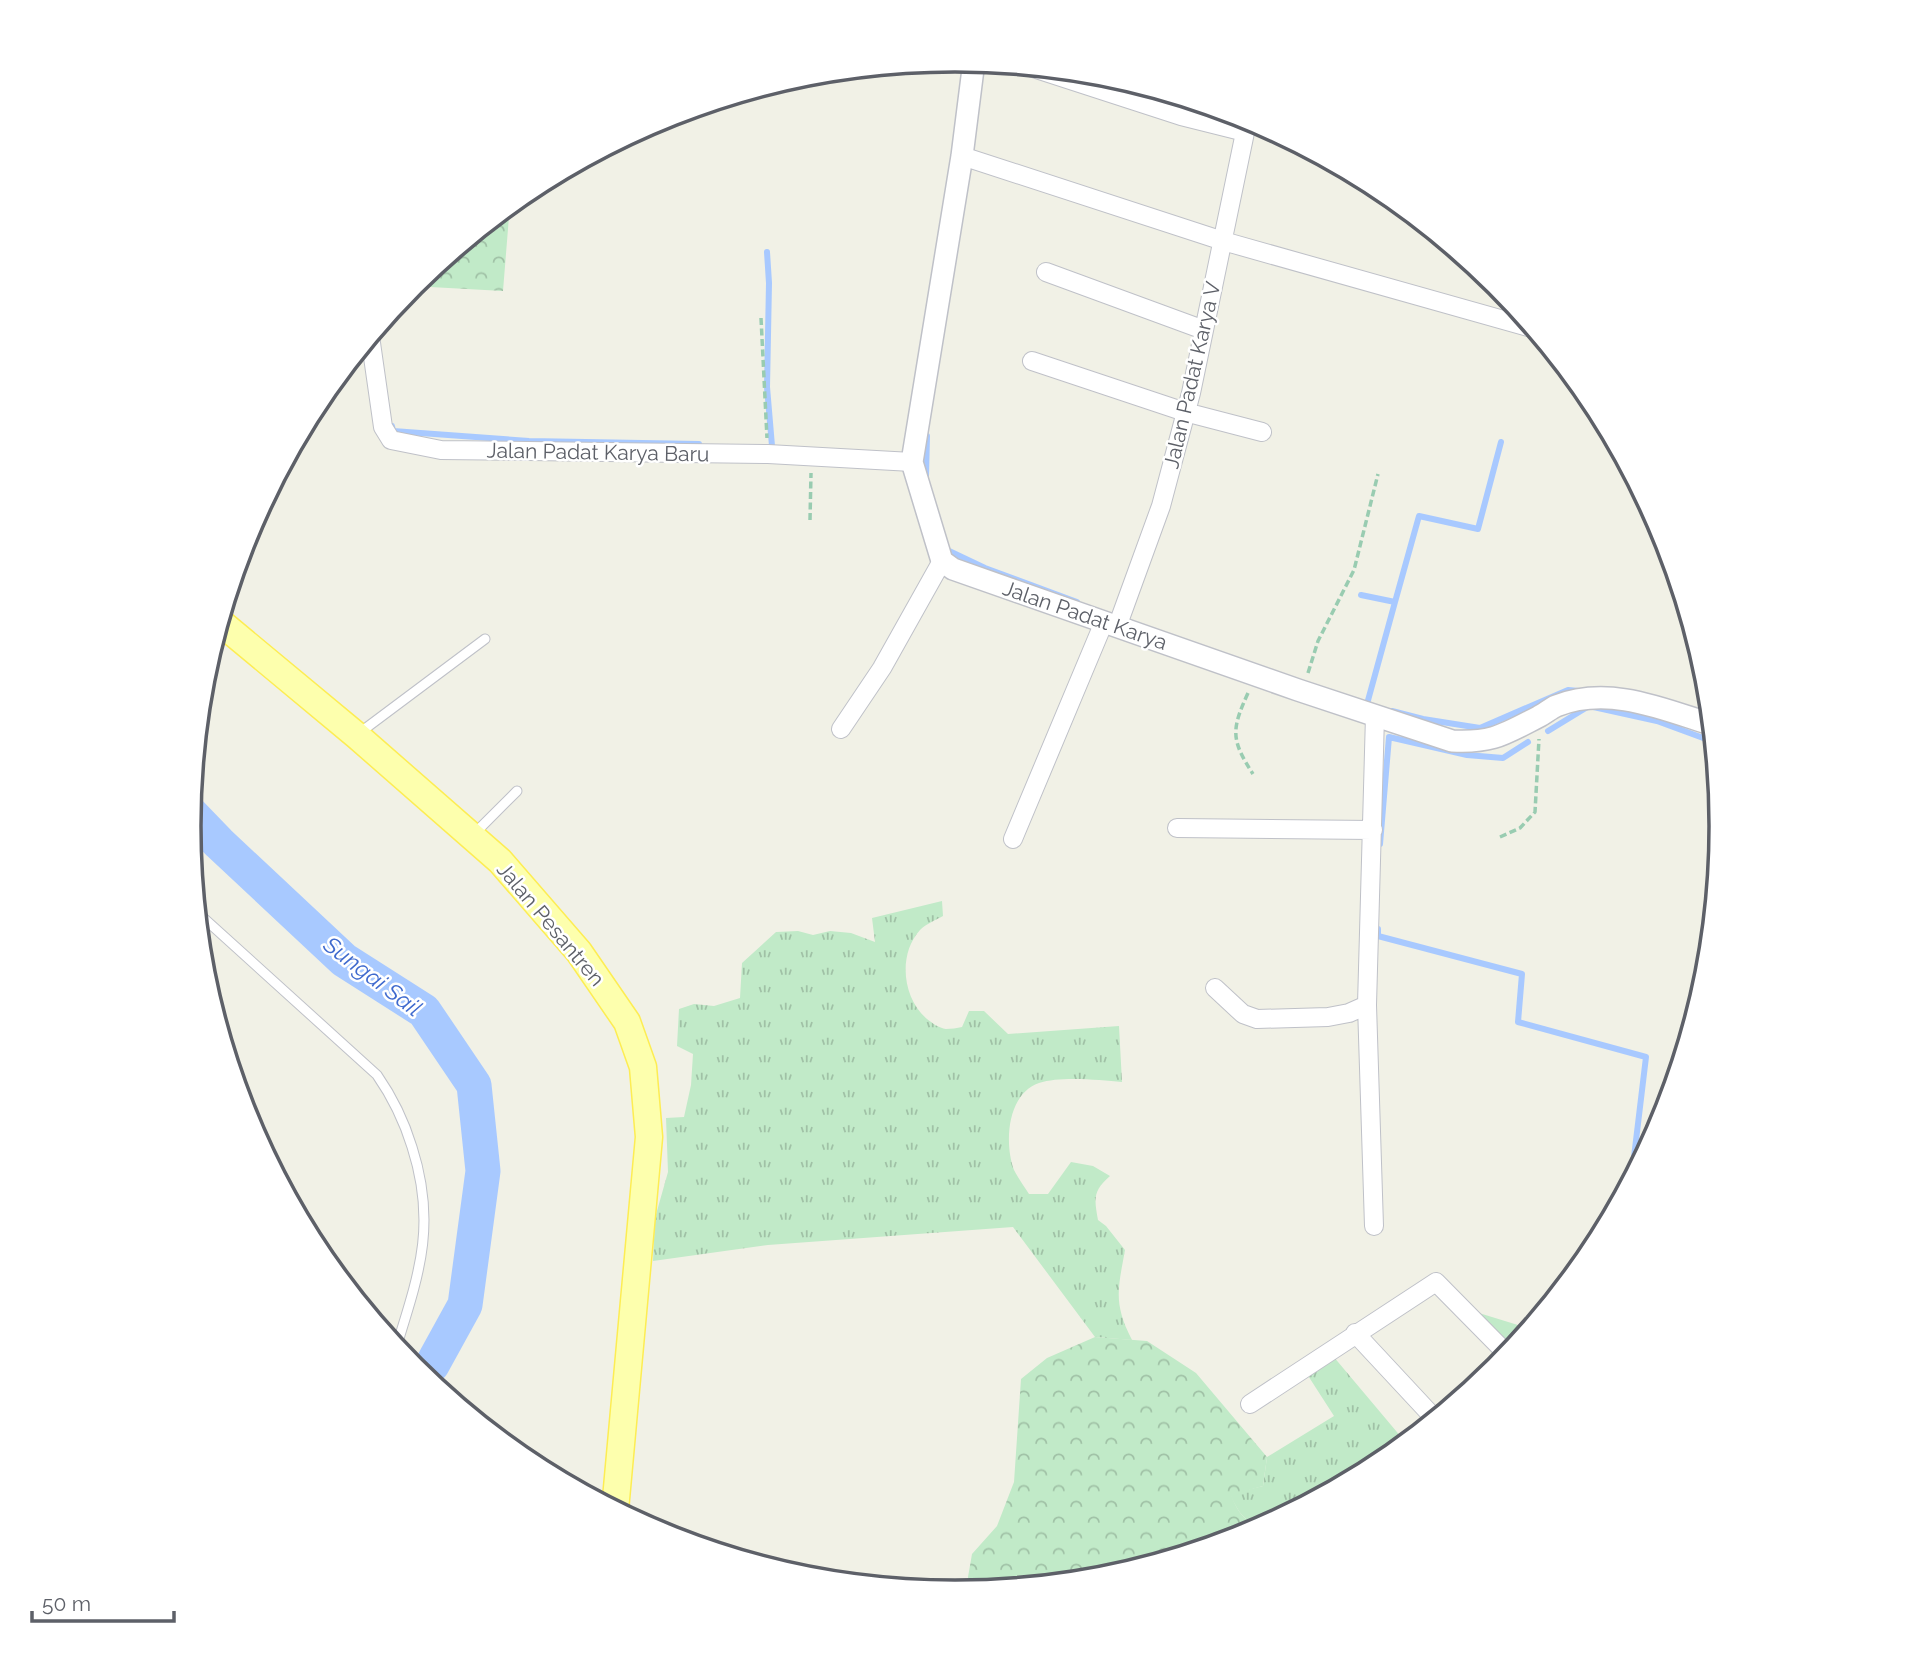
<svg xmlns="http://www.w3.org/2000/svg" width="1911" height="1653" font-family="Raleway,sans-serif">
<defs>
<pattern id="grass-tufts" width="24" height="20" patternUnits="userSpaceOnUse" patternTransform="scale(1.75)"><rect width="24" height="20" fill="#c1eac8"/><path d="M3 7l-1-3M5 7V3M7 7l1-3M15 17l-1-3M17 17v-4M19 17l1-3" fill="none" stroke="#a0c1a6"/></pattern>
<pattern id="forest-crowns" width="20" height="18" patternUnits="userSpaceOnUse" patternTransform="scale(1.75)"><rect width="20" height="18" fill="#c1eac8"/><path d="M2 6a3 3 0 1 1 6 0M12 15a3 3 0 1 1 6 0" fill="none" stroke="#a0c1a6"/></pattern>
</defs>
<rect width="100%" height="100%" fill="#f1f1e6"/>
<path fill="url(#grass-tufts)" d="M 942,901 L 943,916 C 936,920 926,924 920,930 C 898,954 902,998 927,1019 C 932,1023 939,1028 946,1029 C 951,1029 957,1028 962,1027 L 969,1011 L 984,1011 L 1008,1034 L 1119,1026 L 1122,1082 C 1099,1080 1061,1076 1039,1083 C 1007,1094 1004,1143 1014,1170 C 1018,1178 1024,1186 1029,1194 L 1048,1194 L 1071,1162 L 1093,1166 L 1110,1176 C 1093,1191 1094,1198 1098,1220 L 1106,1226 L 1125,1250 C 1118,1289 1113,1303 1132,1340 L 1095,1337 L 1013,1227 L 768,1245 L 653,1261 L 655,1218 L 668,1172 L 666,1118 L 684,1117 L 691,1085 L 693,1054 L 677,1046 L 679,1009 L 694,1004 L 714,1006 L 740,998 L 742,963 L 776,932 L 798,931 L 813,935 L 830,931 L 851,933 L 875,942 L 872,918 Z
M 1333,1356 L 1407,1444 L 1381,1464 L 1265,1527 C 1245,1524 1238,1512 1230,1494 L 1263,1486 L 1267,1457 L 1334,1416 L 1305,1371 Z"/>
<path fill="url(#forest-crowns)" d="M 510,204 L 503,291 L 412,286 Z
M 1095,1337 L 1147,1341 L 1196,1373 L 1267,1457 L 1263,1486 L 1231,1495 C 1238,1512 1245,1524 1265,1527 L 1249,1535 L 1105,1579 L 968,1592 L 968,1577 L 972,1554 L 997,1526 L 1014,1482 L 1021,1379 L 1047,1358 Z"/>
<path fill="#c1eac8" d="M 1466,1309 L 1531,1329 L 1511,1353 Z"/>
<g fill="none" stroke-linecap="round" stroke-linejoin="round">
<path stroke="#a8c9ff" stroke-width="6" d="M 767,252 L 769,283 L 767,387 L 772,446
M 392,426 L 393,431 L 529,441 L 699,444
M 926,476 L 927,436
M 946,547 L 947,550 L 985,568 L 1077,602
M 1361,595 L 1395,602 L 1367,704
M 1395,602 L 1419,516 L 1478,529 L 1501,442
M 1392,711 L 1423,719 L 1480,728 L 1568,690 L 1579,691
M 1548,731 L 1589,706 L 1657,721 L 1714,742
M 1380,844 L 1389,737 L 1467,755 L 1503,758 L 1528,742
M 1378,929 L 1378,936 L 1522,974 L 1518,1022 L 1646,1057 L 1631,1182"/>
<path stroke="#a8c9ff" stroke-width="35" d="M 190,813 L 219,843 L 344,960 L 424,1011 L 474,1085 L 483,1171 L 465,1305 L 432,1365 L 420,1375"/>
<g stroke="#bfc1c8" stroke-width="11">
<path id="service" d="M 358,734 L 485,639
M 473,835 L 517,791
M 197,912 L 377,1075 C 393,1098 404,1121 412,1147 C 437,1225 419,1274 396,1348"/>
</g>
<g stroke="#bfc1c8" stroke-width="20">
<path id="minor" d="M 1030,67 L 1181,116 L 1245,132
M 962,156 L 1223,241 L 1535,329
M 1046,272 L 1204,330
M 370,336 L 383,427 L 391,440 L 441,450 L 768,454 L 912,462
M 1032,361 L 1185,412 L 1262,432
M 1117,627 L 1161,506 L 1191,393 L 1248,118
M 841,729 L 882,668 L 942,561
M 1177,828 L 1373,830
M 1013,839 L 1104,622
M 1215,988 L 1243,1014 L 1257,1019 L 1328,1017 L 1349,1013 L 1367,1005
M 1704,988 L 1721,843
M 1374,1226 L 1367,1005 L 1375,716
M 1355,1333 L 1436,1420
M 1250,1404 L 1436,1282 L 1509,1356"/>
</g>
<g stroke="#bfc1c8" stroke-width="24">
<path id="tertiary" d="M 974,61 L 962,156 L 912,462 L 942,561 L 953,569 L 1298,690 L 1452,741 C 1492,743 1503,735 1538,717 C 1544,714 1550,709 1556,706 C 1609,685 1663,709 1713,725"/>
</g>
<g stroke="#fded53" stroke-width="29">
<path id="primary" d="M 220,622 L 356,735 L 500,861 L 579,952 L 627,1022 L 643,1067 L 649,1137 L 615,1510"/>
</g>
<path stroke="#99ccb1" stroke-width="3.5" stroke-dasharray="7 3.5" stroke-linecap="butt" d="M 761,318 L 767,438
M 810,520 L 811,473
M 1308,673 L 1318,641 L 1354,570 L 1378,474
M 1248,693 C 1231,730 1231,740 1253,774
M 1500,837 L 1520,828 L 1535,812 L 1539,739"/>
<use href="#service" stroke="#fff" stroke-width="9"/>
<use href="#minor" stroke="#fff" stroke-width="18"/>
<use href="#tertiary" stroke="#fff" stroke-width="21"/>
<use href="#primary" stroke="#fdffad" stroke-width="26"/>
</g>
<g text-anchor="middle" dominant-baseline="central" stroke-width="5" stroke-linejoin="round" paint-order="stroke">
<g font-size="21" fill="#5d6068" stroke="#fff">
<text transform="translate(1192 375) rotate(-77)">Jalan Padat Karya V</text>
<text transform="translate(598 452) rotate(1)">Jalan Padat Karya Baru</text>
<text transform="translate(1085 615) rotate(19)">Jalan Padat Karya</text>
<text transform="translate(551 924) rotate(50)">Jalan Pesantren</text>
</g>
<g font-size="23" font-style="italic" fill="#3f6ace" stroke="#fff">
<text transform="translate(373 976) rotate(37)">Sungai Sail</text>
</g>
</g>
<path d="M0 0H1911V1653H0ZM201 826a754 754 0 1 1 1508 0a754 754 0 1 1-1508 0Z" fill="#fff" fill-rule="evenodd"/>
<path fill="none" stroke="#5d6068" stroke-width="3.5" d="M201 826a754 754 0 1 1 1508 0a754 754 0 1 1-1508 0Z"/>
<path d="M32 1611v10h142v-10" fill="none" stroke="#5d6068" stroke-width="3.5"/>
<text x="42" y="1611" font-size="21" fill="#5d6068" stroke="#ffffff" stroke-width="5" paint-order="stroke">50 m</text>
</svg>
